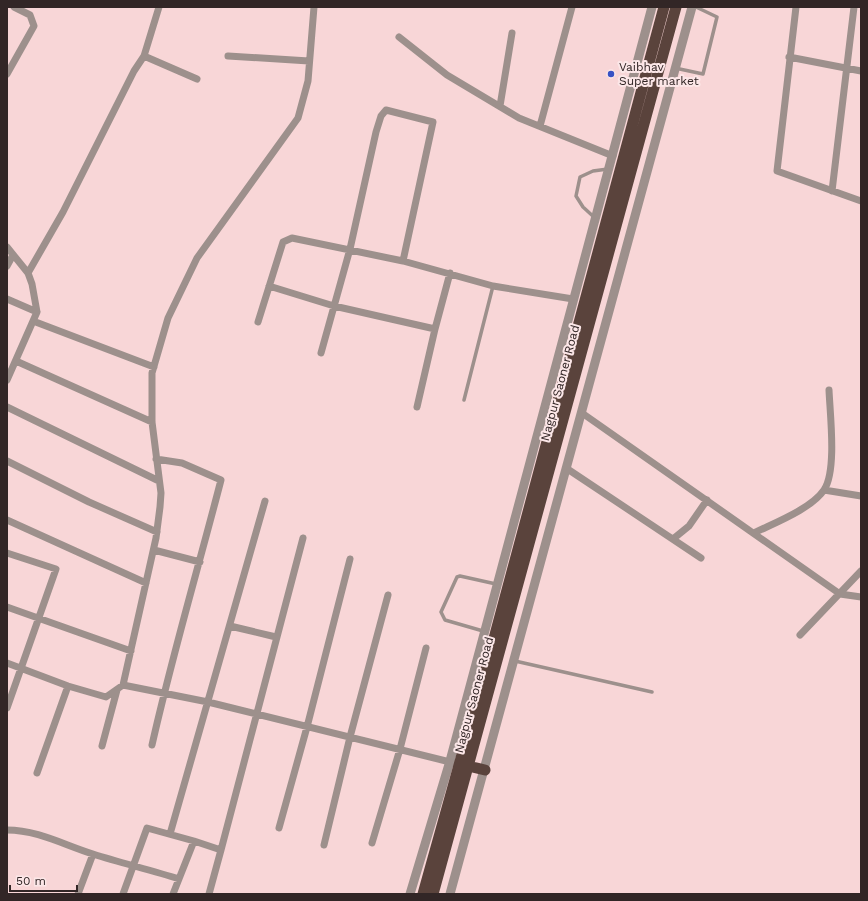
<svg xmlns="http://www.w3.org/2000/svg" width="868" height="901" font-family="'Work Sans',sans-serif">
<rect width="100%" height="100%" fill="#f8d6d7"/>
<g fill="none" stroke-linecap="round" stroke-linejoin="round">
<path stroke="#9d908c" stroke-width="3.5" d="M 675,68 L 703,74 L 717,17 L 696,7
M 595,218 L 583,207 L 576,196 L 580,177 L 593,171 L 608,169
M 464,400 L 493,286
M 483,631 L 445,620 L 441,612 L 457,577 L 460,576 L 496,584
M 515,661 L 652,692"/>
<path stroke="#9d908c" stroke-width="7" d="M 796,7 L 777,171 L 861,201
M 399,37 L 447,75 L 519,118 L 613,156
M 144,56 L 197,79
M 228,56 L 309,61
M 789,57 L 861,71
M 7,74 L 34,26 L 30,15 L 14,7
M 500,106 L 512,33
M 540,126 L 572,7
M 832,191 L 854,7
M 7,247 L 28,273 L 32,284 L 37,312 L 7,380
M 7,266 L 13,255
M 28,273 L 63,212 L 134,71 L 144,56 L 159,7
M 269,286 L 334,306 L 435,329
M 7,299 L 37,312
M 33,321 L 154,367
M 258,322 L 283,242 L 292,238 L 403,261 L 493,286 L 573,299
M 321,353 L 350,249 L 376,132 L 381,116 L 386,110 L 433,122 L 403,261
M 16,361 L 152,422
M 7,407 L 159,481
M 417,407 L 435,329 L 450,273
M 582,413 L 840,594 L 861,597
M 7,461 L 89,502 L 157,532
M 566,468 L 701,558
M 824,490 L 861,496
M 7,520 L 146,583
M 754,533 C 774,523 811,509 824,490 C 837,471 830,414 829,390
M 673,539 L 689,526 L 707,500
M 154,550 L 200,562
M 7,553 L 56,569 L 7,708
M 7,607 L 131,651
M 230,626 L 276,637
M 800,635 L 861,571
M 7,663 L 68,686 L 106,697 L 123,685 L 208,702 L 454,763
M 123,685 L 156,538 L 160,507 L 161,493 L 152,422 L 152,373 L 168,318 L 197,258 L 298,118 L 308,81 L 314,7
M 152,745 C 172,656 198,569 221,480 L 182,463 L 156,459
M 102,746 L 117,690
M 37,773 L 68,686
M 279,828 L 307,727 L 350,559
M 7,830 C 38,830 64,845 93,854 C 121,863 151,870 179,879
M 170,834 L 265,501
M 372,843 L 400,749 L 426,648
M 324,845 L 350,737 L 388,595
M 78,894 L 93,854
M 123,894 L 147,828 L 194,841
M 173,894 L 194,841 L 221,850 L 303,538
M 209,894 L 221,850"/>
<path stroke="#9d908c" stroke-width="9" d="M 410,894 L 450,761 L 652,7
M 450,894 L 692,7"/>
<path stroke="#5a433c" stroke-width="11" d="M 468,766 L 485,770
M 423,894 L 482,683 L 664,7
M 433,894 L 676,7"/>
</g>
<circle fill="#3752c4" stroke="#fce7e8" stroke-width="1.5" cx="611" cy="74" r="4"/>
<g text-anchor="middle" dominant-baseline="central" stroke-width="4" stroke-linejoin="round" paint-order="stroke">
<g font-size="12" fill="#322626" stroke="#fce7e8" text-anchor="start">
<text x="619" y="67">Vaibhav<tspan x="619" dy="14">Super market</tspan></text>
</g>
<g font-size="12" fill="#322626" stroke="#fce7e8">
<text transform="translate(560 383) rotate(-75)">Nagpur Saoner Road</text>
<text transform="translate(474 695) rotate(-75)">Nagpur Saoner Road</text>
</g>
</g>
<rect width="868" height="901" fill="none" stroke="#322626" stroke-width="16"/>
<path d="M10 885v6h67v-6" fill="none" stroke="#322626" stroke-width="2"/>
<text x="16" y="885" font-size="12" fill="#322626" stroke="#fce7e8" stroke-width="3" paint-order="stroke">50 m</text>
</svg>
